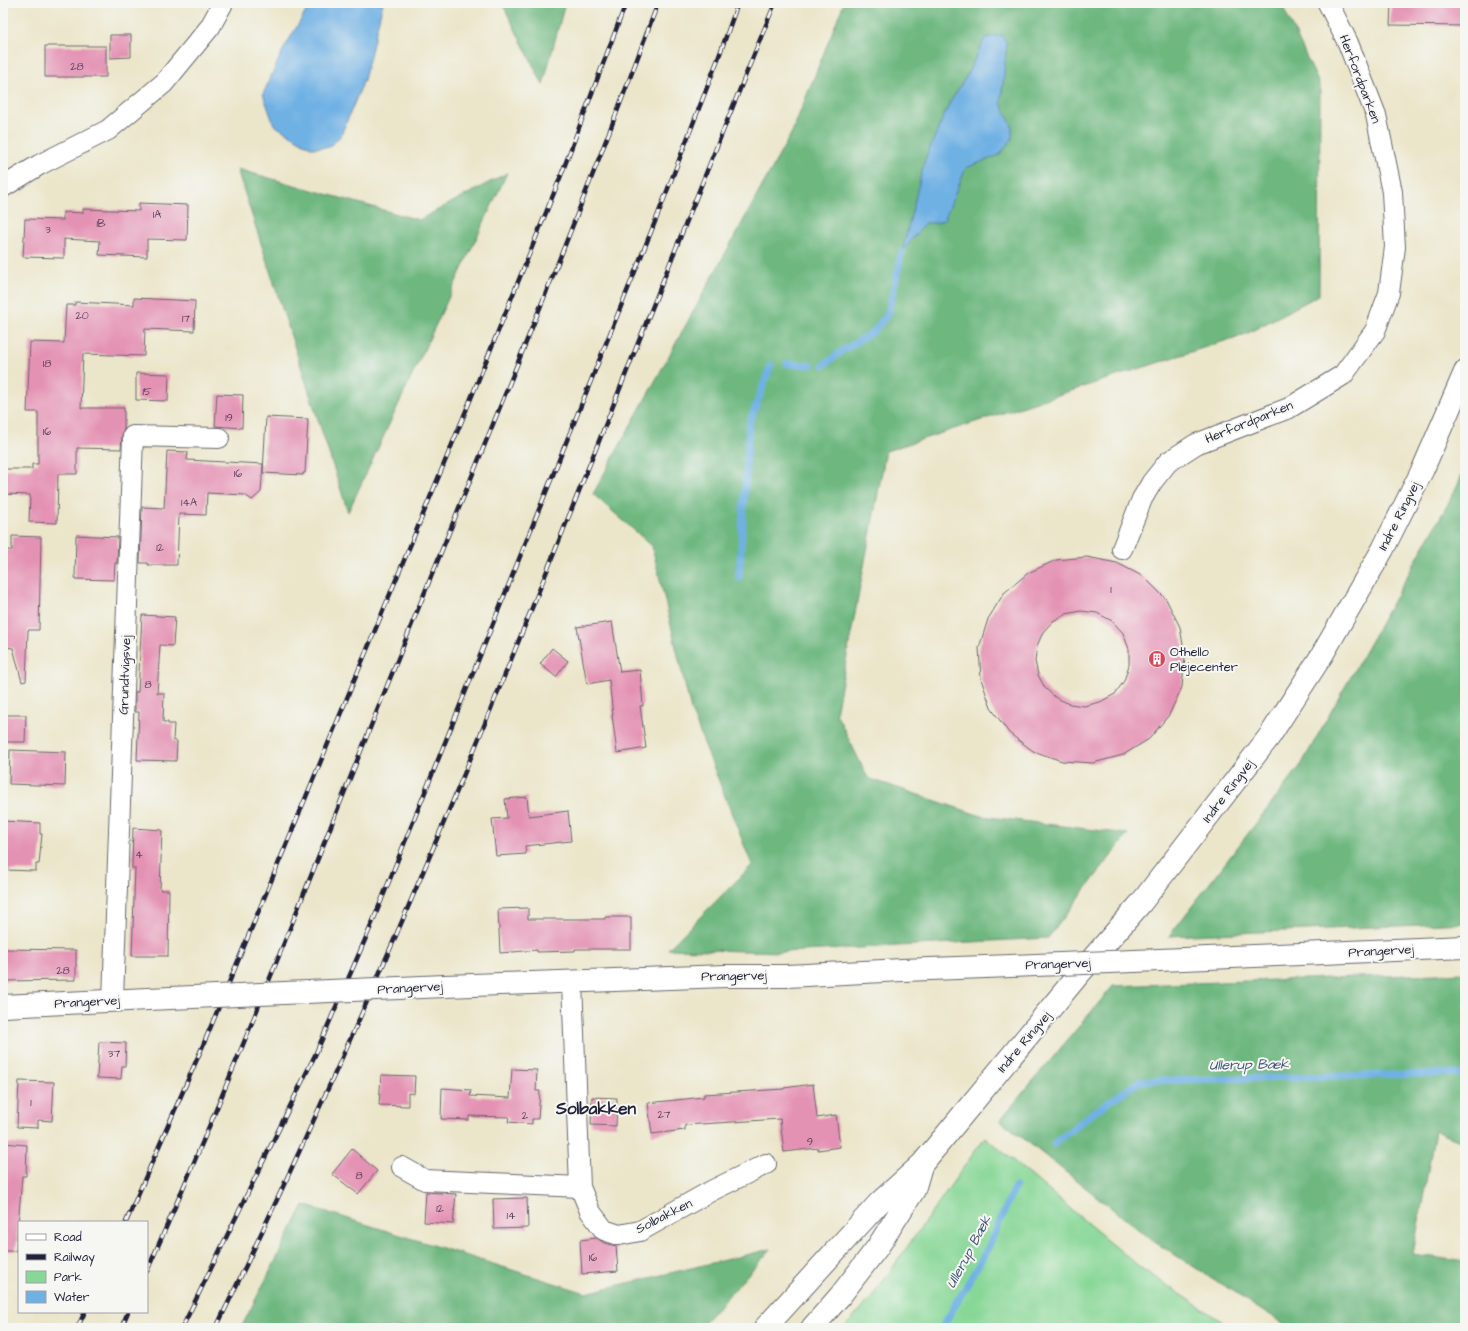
<svg xmlns="http://www.w3.org/2000/svg" width="1468" height="1331" font-family="'Architects Daughter',sans-serif">
<rect width="100%" height="100%" fill="#f6f6f2"/>
<filter id="ink" filterUnits="userSpaceOnUse"><feTurbulence type="fractalNoise" baseFrequency=".025" numOctaves="2"/><feDisplacementMap in="SourceGraphic" scale="8" xChannelSelector="R" yChannelSelector="G"/><feConvolveMatrix kernelMatrix="1 2 1 2 8 2 1 2 1" color-interpolation-filters="sRGB"/></filter>
<filter id="wash" filterUnits="userSpaceOnUse"><feTurbulence type="fractalNoise" baseFrequency=".012" numOctaves="4" result="noise"/><feDisplacementMap in="SourceGraphic" scale="16" xChannelSelector="R" yChannelSelector="G"/><feGaussianBlur stdDeviation="0.9" result="paint"/><feColorMatrix in="noise" values="0 0 0 0 0 0 0 0 0 0 0 0 0 0 0 0 0 1.4 0 .05"/><feComposite in="paint" operator="in"/></filter>
<g filter="url(#wash)">
<rect width="100%" height="100%" fill="#ebe6ca"/>
<path fill="#88d797" stroke="#557c69" d="M 985,1137 L 1141,1268 L 1232,1328 L 844,1328 L 871,1298 Z"/>
<path fill="#6eb880" stroke="#486d5e" d="M 502,3 L 565,3 L 543,85 Z
M 844,3 L 1281,3 L 1320,86 L 1319,295 L 1246,334 L 886,451 L 836,713 L 868,778 L 981,816 L 1128,834 L 1048,938 L 783,952 L 668,949 L 752,865 L 691,710 L 652,546 L 593,494 L 792,132 Z
M 237,169 L 419,220 L 507,173 L 348,512 Z
M 1465,469 L 1465,923 L 1169,936 L 1301,765 L 1450,500 Z
M 1465,973 L 1465,1143 L 1435,1131 L 1413,1254 L 1465,1262 L 1465,1328 L 1291,1328 L 1153,1241 L 1000,1120 L 1113,986 Z
M 304,1205 L 586,1293 L 771,1249 L 699,1328 L 241,1328 Z"/>
<path fill="#70b1e4" stroke="#496a90" d="M 311,3 L 383,3 L 364,80 L 341,135 L 330,147 L 312,148 L 274,125 L 263,94 L 283,50 Z
M 1002,35 L 1007,43 L 1001,103 L 1012,126 L 1012,139 L 999,155 L 966,168 L 944,220 L 937,223 L 925,223 L 902,252 L 925,159 L 949,104 L 966,77 L 985,38 Z"/>
<g fill="none" stroke-linecap="round" stroke-linejoin="round">
<path stroke="#70b1e4" stroke-width="7" d="M 787,364 L 811,365
M 824,365 L 842,351 L 873,332 L 888,314 L 902,252
M 739,578 L 749,424 L 771,365
M 1054,1144 L 1091,1114 L 1140,1081 L 1465,1073
M 942,1328 L 987,1250 L 1015,1187"/>
</g>
<g id="blocks">
<path fill="#e492b4" fill-rule="evenodd" d="M 1391,3 L 1465,3 L 1465,26 L 1390,25 Z
M 110,35 L 131,35 L 131,57 L 110,58 Z
M 45,46 L 106,46 L 106,77 L 45,77 Z
M 139,203 L 188,205 L 187,240 L 147,239 L 147,257 L 99,255 L 100,241 L 64,239 L 64,258 L 23,257 L 25,219 L 63,220 L 63,212 L 83,213 L 83,209 L 139,211 Z
M 134,298 L 195,301 L 194,331 L 145,329 L 144,356 L 83,354 L 81,408 L 124,408 L 124,429 L 122,436 L 121,449 L 77,448 L 77,474 L 58,474 L 57,523 L 29,522 L 30,495 L 3,494 L 3,469 L 32,469 L 32,464 L 38,464 L 38,412 L 27,412 L 30,342 L 64,343 L 66,305 L 75,305 L 75,302 L 134,305 Z
M 136,373 L 169,374 L 168,401 L 136,400 Z
M 217,394 L 243,395 L 242,428 L 215,426 Z
M 266,417 L 308,419 L 305,473 L 303,473 L 303,475 L 263,473 Z
M 167,451 L 188,452 L 187,460 L 263,464 L 261,492 L 252,500 L 245,495 L 207,493 L 206,515 L 179,514 L 177,565 L 148,565 L 148,563 L 140,563 L 142,507 L 164,508 Z
M 76,535 L 118,537 L 117,563 L 115,563 L 114,580 L 75,579 Z
M 12,536 L 41,537 L 39,630 L 28,630 L 26,681 L 22,682 L 13,648 L 3,647 L 5,550 L 12,550 Z
M 1087,557 L 1117,563 L 1144,577 L 1166,599 L 1180,627 L 1185,657 L 1182,687 L 1169,715 L 1149,739 L 1123,755 L 1093,763 L 1062,761 L 1033,751 L 1009,733 L 991,708 L 981,679 L 979,648 L 988,619 L 1004,593 L 1028,573 L 1056,560 ZM 1081,611 L 1097,613 L 1112,621 L 1123,633 L 1129,649 L 1129,665 L 1124,681 L 1115,694 L 1100,702 L 1084,706 L 1070,704 L 1056,698 L 1045,688 L 1038,675 L 1035,661 L 1037,646 L 1043,632 L 1053,621 L 1066,614 Z
M 142,615 L 175,617 L 173,646 L 160,645 L 157,693 L 164,693 L 163,722 L 168,722 L 168,724 L 174,724 L 173,740 L 177,741 L 176,761 L 137,760 L 139,712 L 135,712 L 135,692 L 138,692 Z
M 612,622 L 620,672 L 640,670 L 643,706 L 640,706 L 646,748 L 617,753 L 612,715 L 613,715 L 609,680 L 587,684 L 577,627 Z
M 552,648 L 568,661 L 556,677 L 540,664 Z
M 3,715 L 26,715 L 25,742 L 3,742 Z
M 10,750 L 66,752 L 65,786 L 9,784 Z
M 527,797 L 529,816 L 568,811 L 571,841 L 525,846 L 526,854 L 496,856 L 492,819 L 507,818 L 505,799 Z
M 3,821 L 40,823 L 40,834 L 42,834 L 39,864 L 36,864 L 36,871 L 3,870 Z
M 133,828 L 162,830 L 160,890 L 169,890 L 168,956 L 132,956 L 135,868 L 132,868 Z
M 528,908 L 528,919 L 605,919 L 605,917 L 631,917 L 631,949 L 575,949 L 575,951 L 537,952 L 537,950 L 500,953 L 498,909 Z
M 3,949 L 76,950 L 76,980 L 3,981 Z
M 99,1042 L 126,1043 L 125,1066 L 122,1066 L 121,1079 L 97,1078 Z
M 512,1069 L 537,1070 L 536,1091 L 540,1091 L 538,1119 L 532,1119 L 532,1124 L 508,1122 L 509,1117 L 469,1116 L 469,1120 L 441,1119 L 442,1088 L 471,1090 L 470,1096 L 510,1098 Z
M 381,1075 L 415,1076 L 414,1094 L 408,1093 L 408,1106 L 379,1105 Z
M 19,1081 L 54,1082 L 52,1121 L 38,1120 L 38,1128 L 17,1127 Z
M 813,1084 L 817,1118 L 836,1115 L 840,1147 L 818,1150 L 818,1148 L 784,1152 L 780,1119 L 685,1125 L 685,1130 L 652,1134 L 648,1103 L 704,1097 L 704,1094 L 784,1089 L 784,1088 Z
M 592,1097 L 617,1098 L 616,1126 L 591,1125 Z
M 3,1143 L 27,1145 L 26,1176 L 22,1176 L 16,1251 L 3,1251 Z
M 352,1149 L 377,1171 L 358,1194 L 332,1174 Z
M 426,1192 L 456,1194 L 453,1224 L 424,1222 Z
M 527,1198 L 528,1228 L 494,1229 L 493,1199 Z
M 597,1238 L 604,1243 L 616,1246 L 618,1271 L 582,1274 L 580,1240 Z"/>
</g>
</g>
<g filter="url(#ink)">
<use href="#blocks" fill-opacity="0" stroke="#68676d" stroke-width="1"/>
<g fill="none" stroke-linecap="round" stroke-linejoin="round">
<g stroke="#68676d" stroke-width="22">
<path id="minor" d="M 3,187 L 39,165 L 108,130 L 164,83 L 210,27 L 223,3
M 1122,549 L 1142,499 L 1152,482 L 1168,462 L 1196,444 L 1289,408 L 1343,375 L 1375,331 L 1389,293 L 1395,247 L 1392,192 L 1376,115 L 1348,43 L 1328,3
M 572,982 L 580,1187 L 590,1211 L 604,1230 L 619,1235 L 640,1231 L 711,1191 L 766,1164
M 113,1000 L 133,436 L 219,438
M 402,1167 L 425,1180 L 580,1187"/>
</g>
<g stroke="#68676d" stroke-width="24">
<path id="tertiary" d="M 1208,958 L 1465,947
M 445,986 L 726,976 L 787,976 L 902,970 L 985,967
M 3,1006 L 148,999
M 765,1328 L 879,1203 L 922,1164 L 1079,974 L 1141,903 L 1269,737 L 1322,655 L 1383,549 L 1423,469 L 1465,372
M 812,1328 L 840,1296 L 877,1248 L 914,1190 L 921,1166"/>
</g>
<use href="#minor" stroke="#fff" stroke-width="20"/>
<use href="#tertiary" stroke="#fff" stroke-width="22"/>
<g stroke="#22223b" stroke-width="4.5">
<path id="rail" d="M 126,1222 L 204,1043 L 463,418 L 560,178 L 626,3
M 147,1271 C 232,1079 308,882 387,686 C 478,459 573,233 658,3
M 77,1328 L 85,1312
M 121,1328 L 128,1312
M 182,1328 L 316,1053 L 371,926 L 657,217 L 718,59 L 738,3
M 216,1328 C 278,1200 337,1071 394,940 C 527,631 647,315 775,3"/>
</g>
<use href="#rail" stroke="#f6f6f2" stroke-width="3" stroke-dasharray="9" stroke-linecap="butt"/>
<g stroke="#68676d" stroke-width="24" stroke-linecap="butt">
<path id="tertiary-bridge" d="M 985,967 L 1208,958
M 148,999 L 445,986"/>
</g>
<use href="#tertiary-bridge" stroke="#fff" stroke-width="22"/>
</g>
</g>
<defs>
<g id="building-disc" transform="scale(0.9)"><circle r="9.5" fill="#d1495b" stroke="#f6f6f2"/><path d="M-4-6H4V6H1V3H-1V6H-4ZM-2.5-4.3h1.7v1.8h-1.7ZM.8-4.3h1.7v1.8H.8ZM-2.5-1h1.7V.8h-1.7ZM.8-1h1.7V.8H.8Z" fill="#fff"/></g>
</defs>
<g fill-rule="evenodd">
<use href="#building-disc" x="1157" y="659"/>
</g>
<g text-anchor="middle" dominant-baseline="central" stroke-width="4" stroke-linejoin="round" paint-order="stroke">
<g font-size="11" fill="#523e59">
<text x="77" y="66">28</text>
<text x="157" y="214">1A</text>
<text x="101" y="223">1B</text>
<text x="48" y="229">3</text>
<text x="82" y="315">20</text>
<text x="186" y="318">17</text>
<text x="47" y="363">18</text>
<text x="147" y="391">15</text>
<text x="229" y="417">19</text>
<text x="47" y="431">16</text>
<text x="238" y="473">16</text>
<text x="189" y="502">14A</text>
<text x="160" y="547">12</text>
<text x="1111" y="589">1</text>
<text x="148" y="684">8</text>
<text x="139" y="854">4</text>
<text x="63" y="970">28</text>
<text x="114" y="1053">37</text>
<text x="31" y="1102">1</text>
<text x="664" y="1114">27</text>
<text x="525" y="1115">2</text>
<text x="810" y="1141">9</text>
<text x="359" y="1175">8</text>
<text x="440" y="1208">12</text>
<text x="511" y="1215">14</text>
<text x="593" y="1257">16</text>
</g>
<g font-size="13" fill="#22223b" stroke="#f6f6f2">
<text transform="translate(1360 79) rotate(69)">Herfordparken</text>
<text transform="translate(1249 422) rotate(-22)">Herfordparken</text>
<text transform="translate(1399 516) rotate(-63)">Indre Ringvej</text>
<text transform="translate(125 675) rotate(-88)">Grundtvigsvej</text>
<text transform="translate(1228 791) rotate(-53)">Indre Ringvej</text>
<text transform="translate(1381 951) rotate(-3)">Prangervej</text>
<text transform="translate(1058 964) rotate(-2)">Prangervej</text>
<text transform="translate(734 976) rotate(-1)">Prangervej</text>
<text transform="translate(410 988) rotate(-3)">Prangervej</text>
<text transform="translate(87 1002) rotate(-3)">Prangervej</text>
<text transform="translate(1024 1042) rotate(-50)">Indre Ringvej</text>
<text transform="translate(664 1216) rotate(-27)">Solbakken</text>
</g>
<g font-size="13" fill="#22223b" stroke="#f6f6f2" text-anchor="start">
<text x="1170" y="652">Othello<tspan x="1170" dy="15">Plejecenter</tspan></text>
</g>
<g font-size="14" font-style="italic" fill="#3d5476" stroke="#f6f6f2">
<text transform="translate(1249 1065) rotate(-1)">Ullerup Bæk</text>
<text transform="translate(969 1252) rotate(-62)">Ullerup Bæk</text>
</g>
<g font-size="17" font-weight="bold" fill="#22223b" stroke="#f6f6f2">
<text x="596" y="1109">Solbakken</text>
</g>
</g>
<rect width="1468" height="1331" fill="none" stroke="#f6f6f2" stroke-width="16"/>
<rect x="18" y="1221" width="130" height="92" fill="#f6f6f2" stroke="#a1a1a9"/>
<rect x="26" y="1234" width="20" height="6" fill="#ffffff" stroke="#a1a1a9"/>
<text x="54" y="1241" font-size="12" fill="#22223b">Road</text>
<rect x="26" y="1254" width="20" height="6" fill="#22223b" stroke="#a1a1a9"/>
<text x="54" y="1261" font-size="12" fill="#22223b">Railway</text>
<rect x="26" y="1271" width="20" height="12" fill="#88d797" stroke="#a1a1a9"/>
<text x="54" y="1281" font-size="12" fill="#22223b">Park</text>
<rect x="26" y="1291" width="20" height="12" fill="#70b1e4" stroke="#a1a1a9"/>
<text x="54" y="1301" font-size="12" fill="#22223b">Water</text>
</svg>
